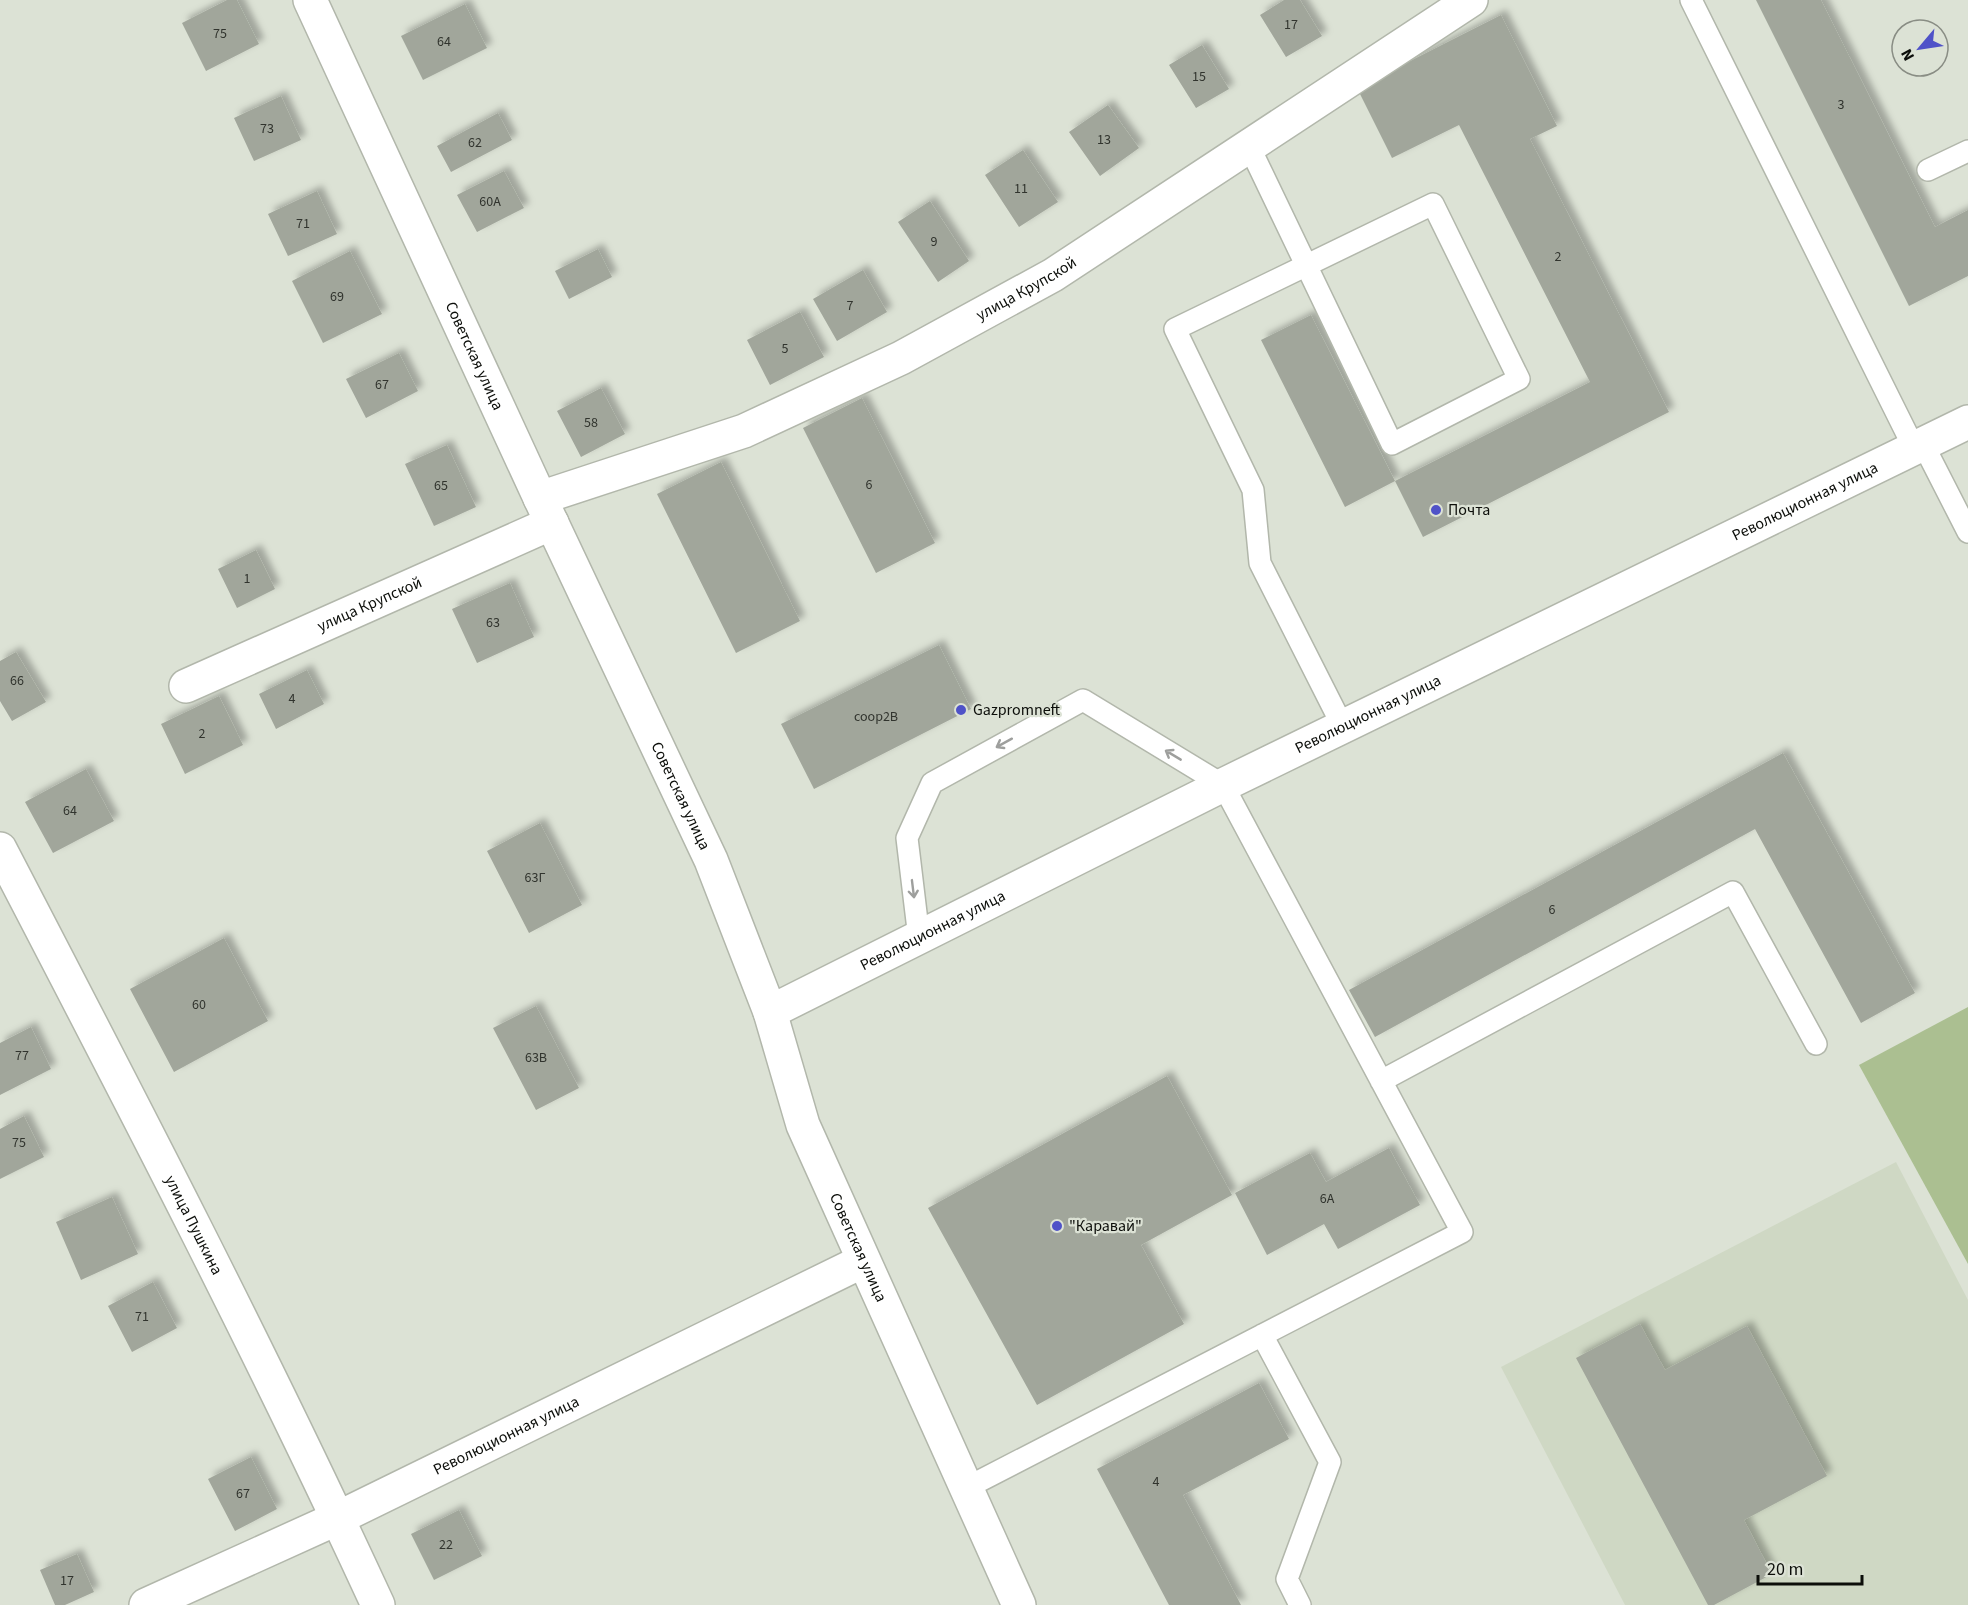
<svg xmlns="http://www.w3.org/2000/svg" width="1968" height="1605" font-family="'Source Sans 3',sans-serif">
<defs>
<filter id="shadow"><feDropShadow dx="5.5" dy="-5.5" stdDeviation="3" flood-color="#0004"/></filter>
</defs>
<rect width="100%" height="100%" fill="#dce2d5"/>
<path fill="#cfd8c4" d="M 1896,1162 L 1968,1300 L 1968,1605 L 1625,1605 L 1501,1367 Z"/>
<path fill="#abbf91" d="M 1968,1007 L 1968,1264 L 1859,1065 Z"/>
<path fill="#a1a69b" filter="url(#shadow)" d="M 227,0 L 237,0 L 259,44 L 206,71 L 182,23 Z
M 1284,0 L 1300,0 L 1322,36 L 1286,57 L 1260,15 Z
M 1756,0 L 1821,0 L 1935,227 L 1968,210 L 1968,276 L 1909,306 Z
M 465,4 L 487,48 L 423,80 L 401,36 Z
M 1501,15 L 1557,126 L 1530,139 L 1669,412 L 1423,537 L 1395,481 L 1590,382 L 1459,125 L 1392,158 L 1357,88 Z
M 1202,45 L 1229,89 L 1196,108 L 1169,65 Z
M 281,96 L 301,140 L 254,161 L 234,118 Z
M 1108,105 L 1139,148 L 1100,176 L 1069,132 Z
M 498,113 L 512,140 L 451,172 L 437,146 Z
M 1023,150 L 1058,202 L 1019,227 L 985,175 Z
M 504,171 L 524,208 L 477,232 L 457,195 Z
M 317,191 L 337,234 L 288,256 L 268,214 Z
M 930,201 L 969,261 L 938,282 L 898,222 Z
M 598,249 L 612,277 L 569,299 L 555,271 Z
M 350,251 L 382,314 L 323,343 L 292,281 Z
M 863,270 L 887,312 L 837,341 L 813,299 Z
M 800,312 L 824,357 L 770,385 L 747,340 Z
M 1311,315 L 1395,481 L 1345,507 L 1261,340 Z
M 399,353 L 418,391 L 366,418 L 346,379 Z
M 601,388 L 625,434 L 581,457 L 557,411 Z
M 862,398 L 935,543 L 876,573 L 803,428 Z
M 447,445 L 476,507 L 434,526 L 405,464 Z
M 721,462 L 800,621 L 736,653 L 657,494 Z
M 256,550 L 275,589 L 237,608 L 218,569 Z
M 510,583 L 534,637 L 477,663 L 452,609 Z
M 939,645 L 971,709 L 814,789 L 781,724 Z
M 16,652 L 46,702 L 12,721 L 0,701 L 0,661 Z
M 307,670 L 324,704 L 276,729 L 259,694 Z
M 219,696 L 243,745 L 185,774 L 161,724 Z
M 1783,753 L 1915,993 L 1861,1023 L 1755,829 L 1375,1037 L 1349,990 Z
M 86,769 L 114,821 L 53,853 L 25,802 Z
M 540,823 L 582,905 L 529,933 L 487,851 Z
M 224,938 L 268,1021 L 174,1072 L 130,989 Z
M 536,1006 L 579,1088 L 536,1110 L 493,1028 Z
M 31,1027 L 51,1069 L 0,1095 L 0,1043 Z
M 1167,1076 L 1232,1195 L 1141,1245 L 1184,1324 L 1037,1405 L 928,1208 Z
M 24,1116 L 44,1157 L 0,1179 L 0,1129 Z
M 1389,1148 L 1420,1205 L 1338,1249 L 1324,1224 L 1267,1255 L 1235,1193 L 1310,1153 L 1326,1182 Z
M 112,1197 L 138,1254 L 81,1280 L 56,1222 Z
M 153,1282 L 177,1328 L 132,1352 L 108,1306 Z
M 1640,1324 L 1665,1370 L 1747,1326 L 1827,1476 L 1744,1520 L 1772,1574 L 1714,1605 L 1708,1605 L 1576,1358 Z
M 1259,1383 L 1289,1439 L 1183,1495 L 1241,1605 L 1169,1605 L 1097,1469 Z
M 251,1457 L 277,1509 L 235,1531 L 208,1479 Z
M 459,1510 L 482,1556 L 434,1580 L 411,1534 Z
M 77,1554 L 94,1592 L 65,1605 L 55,1605 L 40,1570 Z"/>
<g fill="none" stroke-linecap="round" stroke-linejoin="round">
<g stroke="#b2b7ab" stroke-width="24">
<path id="lane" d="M 1691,0 L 1914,448
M 1249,146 L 1392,444 L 1519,379 L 1433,204 L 1175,329 L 1253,490 L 1260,563 L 1343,727
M 1928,170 L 1968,151
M 1923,444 L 1968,532
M 919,938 L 907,838 L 932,783 L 1083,700 L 1223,785 L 1462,1232 L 966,1488
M 1381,1081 L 1733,892 L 1816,1044
M 1262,1335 L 1330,1462 L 1287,1579 L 1300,1605"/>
</g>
<g stroke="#b2b7ab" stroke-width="36">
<g id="street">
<path id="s1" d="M 310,0 L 540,498 L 711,860 L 770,1012 L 803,1125 L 1019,1605"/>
<path id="s2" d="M 540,498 L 744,431 L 901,358 L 1053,275 L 1471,0"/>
<path id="s3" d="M 186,686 L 552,523"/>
<path id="s4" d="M 0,849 C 130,1099 260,1349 378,1605"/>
<path id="s5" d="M 770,1012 L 1223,785 L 1968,422"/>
<path id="s6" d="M 146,1605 L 338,1518 L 863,1261"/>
</g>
</g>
<use href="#lane" stroke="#fff" stroke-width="21"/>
<use href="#street" stroke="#fff" stroke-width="33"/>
</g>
<defs><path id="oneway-shaft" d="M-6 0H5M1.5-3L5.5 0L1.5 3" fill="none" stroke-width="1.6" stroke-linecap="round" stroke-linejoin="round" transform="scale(1.5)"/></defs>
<g stroke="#9e9f9d">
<use href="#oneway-shaft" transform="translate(1004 743) rotate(151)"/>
<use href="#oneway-shaft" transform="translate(1173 755) rotate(-149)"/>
<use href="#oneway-shaft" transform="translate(913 889) rotate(83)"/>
</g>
<g fill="#4f52c8" stroke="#dce2d5" stroke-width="2">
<circle cx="1436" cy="510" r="6"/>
<circle cx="961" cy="710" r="6"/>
<circle cx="1057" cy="1226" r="6"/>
</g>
<g text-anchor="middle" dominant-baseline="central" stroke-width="4.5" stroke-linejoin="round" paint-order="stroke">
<g font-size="14" fill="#31342e">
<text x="1291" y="25">17</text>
<text x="220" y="34">75</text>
<text x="444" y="42">64</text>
<text x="1199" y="77">15</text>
<text x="1841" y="105">3</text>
<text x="267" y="129">73</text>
<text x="1104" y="140">13</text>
<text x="475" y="143">62</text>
<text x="1021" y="189">11</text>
<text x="490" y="202">60А</text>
<text x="303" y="224">71</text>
<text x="934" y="242">9</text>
<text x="1558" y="257">2</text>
<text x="337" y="297">69</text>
<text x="850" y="306">7</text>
<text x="785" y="349">5</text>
<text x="382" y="385">67</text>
<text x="591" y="423">58</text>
<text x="869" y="485">6</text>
<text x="441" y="486">65</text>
<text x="247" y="579">1</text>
<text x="493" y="623">63</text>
<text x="17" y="681">66</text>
<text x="292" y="699">4</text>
<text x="876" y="717">соор2В</text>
<text x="202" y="734">2</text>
<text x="70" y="811">64</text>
<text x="535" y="878">63Г</text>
<text x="1552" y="910">6</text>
<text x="199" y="1005">60</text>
<text x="22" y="1056">77</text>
<text x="536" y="1058">63В</text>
<text x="19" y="1143">75</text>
<text x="1327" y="1199">6А</text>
<text x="142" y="1317">71</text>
<text x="1156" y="1482">4</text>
<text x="243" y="1494">67</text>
<text x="446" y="1545">22</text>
<text x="67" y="1581">17</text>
</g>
<g font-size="16" fill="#0c0e0a" stroke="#dce2d5">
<text stroke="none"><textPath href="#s2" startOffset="531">улица Крупской</textPath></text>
<text stroke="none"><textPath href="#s1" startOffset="392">Советская улица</textPath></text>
<text stroke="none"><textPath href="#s5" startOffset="1154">Революционная улица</textPath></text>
<text stroke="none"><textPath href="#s3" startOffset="201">улица Крупской</textPath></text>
<text stroke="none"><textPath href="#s5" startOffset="668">Революционная улица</textPath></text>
<text stroke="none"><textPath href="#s1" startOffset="878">Советская улица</textPath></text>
<text stroke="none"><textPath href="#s5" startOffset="182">Революционная улица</textPath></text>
<text stroke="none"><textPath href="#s4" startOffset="423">улица Пушкина</textPath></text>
<text stroke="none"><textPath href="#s1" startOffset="1364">Советская улица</textPath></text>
<text stroke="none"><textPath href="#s6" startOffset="398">Революционная улица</textPath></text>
</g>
<g font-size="16" fill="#0c0e0a" stroke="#dce2d5" text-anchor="start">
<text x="1448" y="510">Почта</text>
<text x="973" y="710">Gazpromneft</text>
<text x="1069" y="1226">"Каравай"</text>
</g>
</g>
<g transform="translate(1920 48) rotate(241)"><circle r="28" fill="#dce2d5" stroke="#898d84" stroke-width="1.5"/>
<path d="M0-4.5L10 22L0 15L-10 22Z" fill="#4f52c8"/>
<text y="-9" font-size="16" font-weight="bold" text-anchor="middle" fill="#0c0e0a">N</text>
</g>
<path d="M1758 1575v9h104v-9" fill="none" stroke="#0c0e0a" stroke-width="3"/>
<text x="1767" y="1575" font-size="18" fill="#0c0e0a" stroke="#dce2d5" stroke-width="4.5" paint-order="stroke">20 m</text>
</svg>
